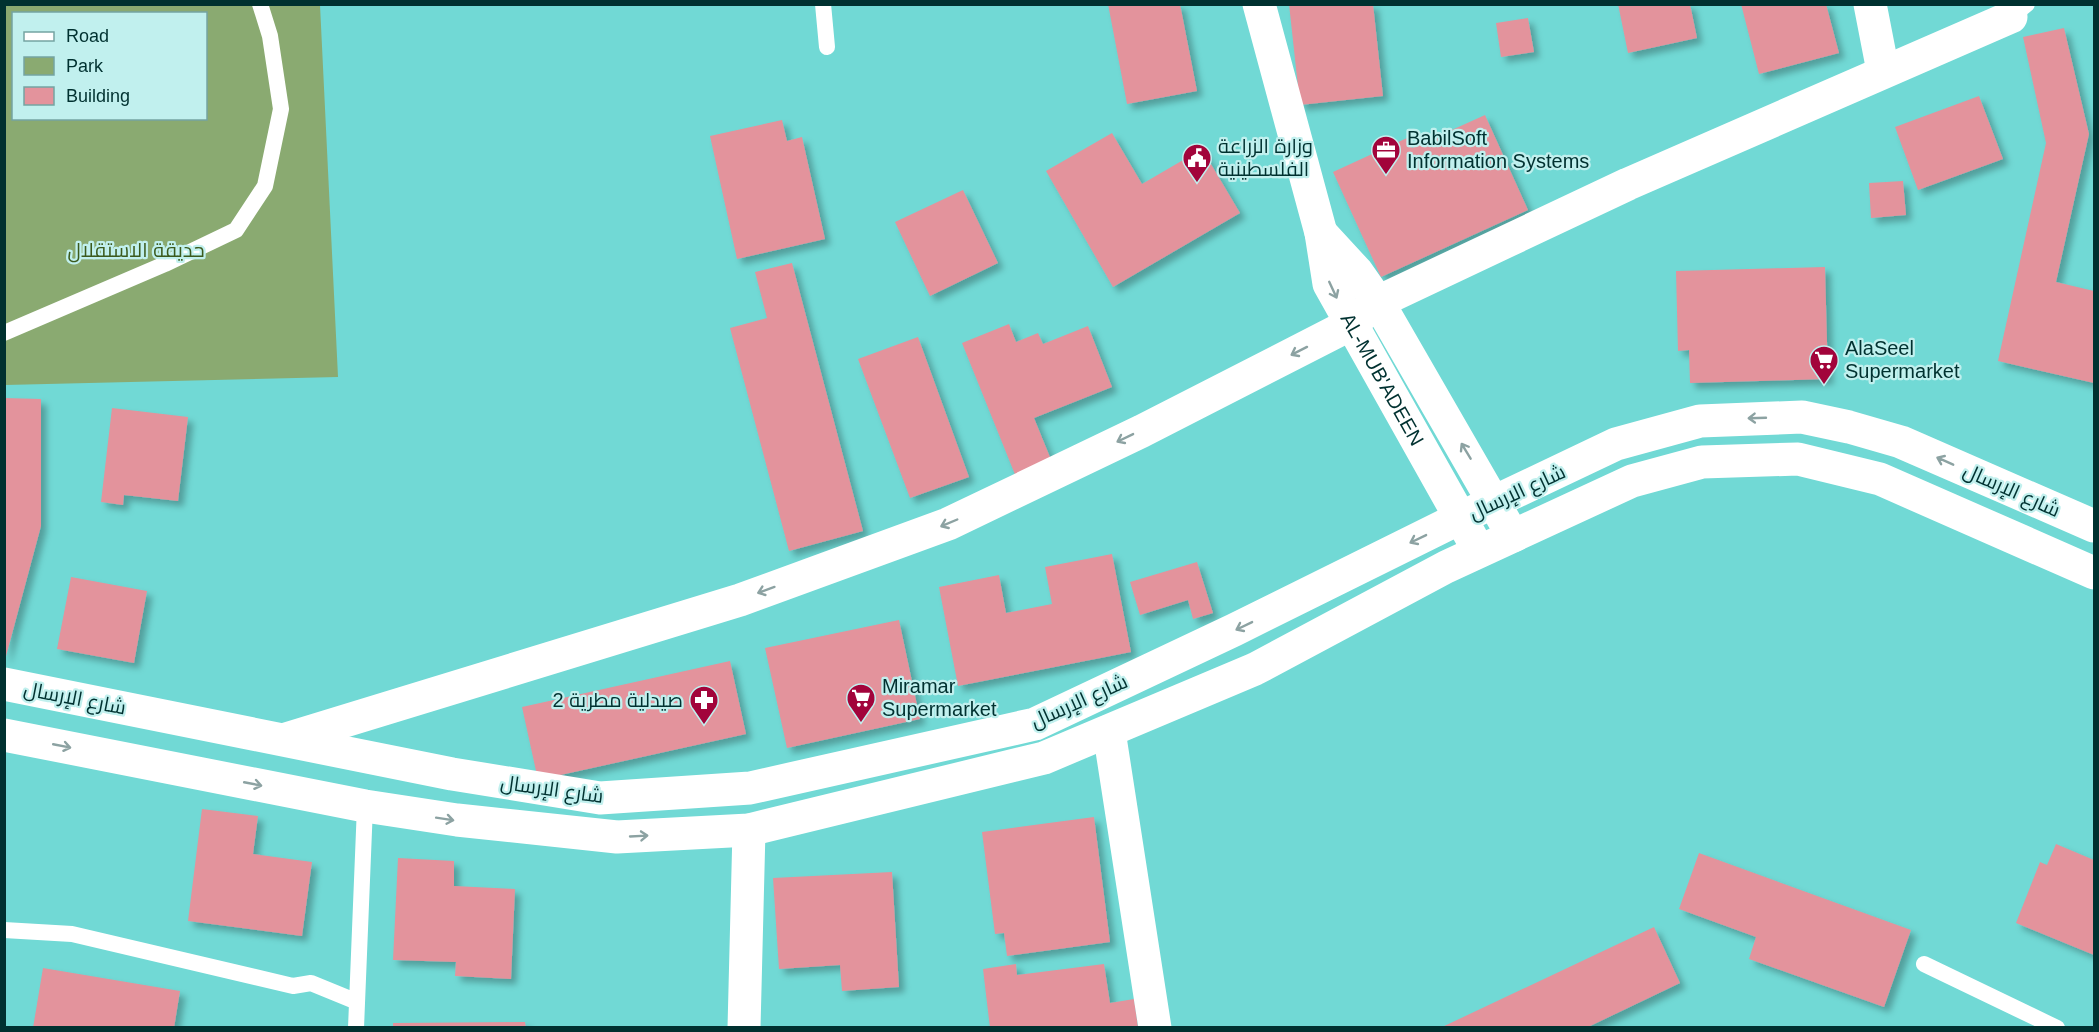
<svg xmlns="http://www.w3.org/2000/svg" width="2099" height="1032" font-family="Arial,Cairo,sans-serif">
<defs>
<filter id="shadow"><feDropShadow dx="5.5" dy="5.5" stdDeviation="3" flood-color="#0004"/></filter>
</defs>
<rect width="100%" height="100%" fill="#71d9d5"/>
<path fill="#8aaa71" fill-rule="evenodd" d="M 4,5 L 320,5 L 338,377 L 5,385 ZM 14,14 L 206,14 L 206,118 L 14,118 Z"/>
<path fill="#e3939c" filter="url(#shadow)" d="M 1108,4 L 1180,4 L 1197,91 L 1127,104 Z
M 1289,4 L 1373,4 L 1383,96 L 1300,105 Z
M 1618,4 L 1690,4 L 1697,38 L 1628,53 Z
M 1741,4 L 1826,4 L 1839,53 L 1759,74 Z
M 1528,18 L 1534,52 L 1501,57 L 1496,23 Z
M 2064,28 L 2089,134 L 2056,282 L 2094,291 L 2094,383 L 1998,361 L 2046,143 L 2023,37 Z
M 1979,96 L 2003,159 L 1918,190 L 1895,127 Z
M 1485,115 L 1528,210 L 1381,277 L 1333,172 L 1407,138 L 1412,148 Z
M 782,120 L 787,141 L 802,137 L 825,239 L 737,259 L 710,136 Z
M 1112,133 L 1142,184 L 1202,149 L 1240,213 L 1113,287 L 1046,171 Z
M 1903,181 L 1906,215 L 1871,218 L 1869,183 Z
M 963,190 L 998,263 L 930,296 L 895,222 Z
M 792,263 L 863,531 L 789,551 L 730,328 L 767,318 L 755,272 Z
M 1825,267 L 1828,379 L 1690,383 L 1689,350 L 1678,351 L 1676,271 Z
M 1009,324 L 1016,342 L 1038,333 L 1043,344 L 1088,326 L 1112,387 L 1034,418 L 1052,462 L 1016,477 L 962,343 Z
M 918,337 L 969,477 L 910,498 L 858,359 Z
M 4,398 L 41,399 L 41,526 L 5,660 Z
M 112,408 L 188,417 L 178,501 L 124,495 L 123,505 L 101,502 Z
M 1112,554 L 1131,652 L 958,686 L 939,587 L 999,575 L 1006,613 L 1052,604 L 1045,567 Z
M 1197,562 L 1213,613 L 1193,619 L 1188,600 L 1140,615 L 1130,582 Z
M 71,577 L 147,591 L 134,663 L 57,649 Z
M 899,620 L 920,719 L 787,748 L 765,648 Z
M 730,661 L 746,734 L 538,780 L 522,707 Z
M 202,809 L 258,816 L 253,854 L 312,862 L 302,936 L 188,921 Z
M 1094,817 L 1110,942 L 1007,956 L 1004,933 L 995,934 L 982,832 Z
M 2056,844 L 2094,860 L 2094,955 L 2016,923 L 2040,862 L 2047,865 Z
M 1699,853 L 1911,930 L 1884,1007 L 1749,959 L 1756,937 L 1679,909 Z
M 398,858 L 454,861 L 454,886 L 515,889 L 511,979 L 455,976 L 456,962 L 393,960 Z
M 892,872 L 899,987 L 842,991 L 840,965 L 779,969 L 773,878 Z
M 1654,927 L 1680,983 L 1586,1028 L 1440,1028 Z
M 1016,964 L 1017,975 L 1104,964 L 1110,1003 L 1134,999 L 1138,1028 L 990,1028 L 983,969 Z
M 43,968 L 180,991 L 174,1028 L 33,1028 Z
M 525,1022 L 526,1028 L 393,1028 L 393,1023 Z"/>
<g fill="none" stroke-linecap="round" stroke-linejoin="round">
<path stroke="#fff" stroke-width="16" d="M 823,4 L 827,47
M 2011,17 L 2027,4
M 4,333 L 165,264 L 236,230 L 265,186 L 281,109 L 270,36 L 260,4
M 4,930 L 72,934 L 293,986 L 311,983 L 355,1001
M 1924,964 L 2057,1028
M 356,1028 L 365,806"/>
<g stroke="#fff" stroke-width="33">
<path id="s1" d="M 1259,4 L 1321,233 L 1329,284 L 1479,551"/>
<path d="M 1870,4 L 1883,71"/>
<path d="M 1321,233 L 1357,272 L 1378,302 L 1513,536"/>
<path d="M 1109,731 L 1155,1028"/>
<path d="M 286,739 L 740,600 L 948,524 L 1142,431 L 1351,324 L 1378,302 L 1628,184 L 2011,17"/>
<path d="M 744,1028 L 749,830"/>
</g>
<path stroke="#fff" stroke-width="33" d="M 4,684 L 452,774 L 600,798 L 750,788 L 1035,724 L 1234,630 L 1460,518 L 1616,444 L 1700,421 L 1802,417 L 1849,427 L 1901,442 L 2094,526
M 4,735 L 365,806 L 457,820 L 617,837 L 749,830 L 1044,758 L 1255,669 L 1446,567 L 1632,481 L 1702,462 L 1798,459 L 1880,479 L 2094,573"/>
</g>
<defs><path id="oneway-shaft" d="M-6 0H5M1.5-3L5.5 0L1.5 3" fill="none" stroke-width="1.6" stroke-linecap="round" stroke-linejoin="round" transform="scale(1.5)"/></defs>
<g stroke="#8ca2a2">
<use href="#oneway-shaft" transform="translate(1333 290) rotate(65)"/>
<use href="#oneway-shaft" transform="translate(1299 351) rotate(153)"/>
<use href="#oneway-shaft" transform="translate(1757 418) rotate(178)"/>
<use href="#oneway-shaft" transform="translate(1125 438) rotate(154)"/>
<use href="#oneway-shaft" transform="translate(1466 451) rotate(-121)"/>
<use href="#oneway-shaft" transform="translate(1945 461) rotate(-156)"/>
<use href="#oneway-shaft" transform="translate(949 523) rotate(157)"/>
<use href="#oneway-shaft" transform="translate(1418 539) rotate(154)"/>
<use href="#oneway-shaft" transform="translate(766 590) rotate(160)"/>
<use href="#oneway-shaft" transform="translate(1244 626) rotate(154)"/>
<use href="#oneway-shaft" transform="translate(62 746) rotate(11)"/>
<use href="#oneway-shaft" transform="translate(253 784) rotate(11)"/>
<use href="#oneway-shaft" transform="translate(445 819) rotate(9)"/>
<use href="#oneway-shaft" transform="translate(639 836) rotate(-3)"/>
</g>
<defs>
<g id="office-pin" transform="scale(1.5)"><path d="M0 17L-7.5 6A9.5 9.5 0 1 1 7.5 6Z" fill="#a2043b" stroke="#c1f0ee"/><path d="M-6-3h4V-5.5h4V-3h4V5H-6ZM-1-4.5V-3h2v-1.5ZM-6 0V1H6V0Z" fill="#fff"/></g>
<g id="civic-pin" transform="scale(1.5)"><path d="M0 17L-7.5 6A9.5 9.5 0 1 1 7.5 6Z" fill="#a2043b" stroke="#c1f0ee"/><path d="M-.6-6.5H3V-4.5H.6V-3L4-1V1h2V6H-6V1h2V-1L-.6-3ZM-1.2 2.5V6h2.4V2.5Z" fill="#fff"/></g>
<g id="supermarket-pin" transform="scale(1.5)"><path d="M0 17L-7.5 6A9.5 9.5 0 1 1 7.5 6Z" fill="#a2043b" stroke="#c1f0ee"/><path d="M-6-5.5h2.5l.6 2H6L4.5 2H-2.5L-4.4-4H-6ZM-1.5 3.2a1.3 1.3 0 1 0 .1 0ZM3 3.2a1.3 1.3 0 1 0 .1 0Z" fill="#fff"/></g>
<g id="pharmacy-pin" transform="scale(1.5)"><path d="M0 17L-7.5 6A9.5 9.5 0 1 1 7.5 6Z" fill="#a2043b" stroke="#c1f0ee"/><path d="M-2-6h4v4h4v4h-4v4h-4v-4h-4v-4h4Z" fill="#fff"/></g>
</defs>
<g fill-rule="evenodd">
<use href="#office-pin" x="1386" y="150"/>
<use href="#civic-pin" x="1197" y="158"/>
<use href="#supermarket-pin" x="1824" y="360"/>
<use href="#supermarket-pin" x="861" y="698"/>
<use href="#pharmacy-pin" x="704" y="700"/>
</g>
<g text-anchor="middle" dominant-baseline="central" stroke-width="4.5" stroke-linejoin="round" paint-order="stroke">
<g font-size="20" fill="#003130" stroke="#c1f0ee" text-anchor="start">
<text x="1407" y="138">BabilSoft<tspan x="1407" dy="23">Information Systems</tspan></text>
<text x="1218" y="146">وزارة الزراعة<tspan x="1218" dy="23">الفلسطينية</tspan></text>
<text x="1845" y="348">AlaSeel<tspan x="1845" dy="23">Supermarket</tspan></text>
<text x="882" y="686">Miramar<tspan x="882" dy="23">Supermarket</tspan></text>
<text x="683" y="700" text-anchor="end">صيدلية مطرية 2</text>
</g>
<g font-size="20" fill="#3b5a1d" stroke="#c1f0ee">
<text x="136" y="250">حديقة الاستقلال</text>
</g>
<g font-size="20" fill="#003130" stroke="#c1f0ee">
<text stroke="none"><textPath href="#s1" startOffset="398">AL-MUB'ADEEN</textPath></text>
<text transform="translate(2012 490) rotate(24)">شارع الإرسال</text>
<text transform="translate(1517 492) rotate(-25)">شارع الإرسال</text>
<text transform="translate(75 698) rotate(11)">شارع الإرسال</text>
<text transform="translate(1079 701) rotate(-24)">شارع الإرسال</text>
<text transform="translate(552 789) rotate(8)">شارع الإرسال</text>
</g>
</g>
<rect width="2099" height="1032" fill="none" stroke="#003130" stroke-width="12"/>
<rect x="12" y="12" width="195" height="108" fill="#c1f0ee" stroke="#74a4a2" stroke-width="1.5"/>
<rect x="24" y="32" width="30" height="9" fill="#ffffff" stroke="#74a4a2" stroke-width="1.5"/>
<text x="66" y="42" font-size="18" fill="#003130">Road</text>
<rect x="24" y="57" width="30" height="18" fill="#8aaa71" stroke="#74a4a2" stroke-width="1.5"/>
<text x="66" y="72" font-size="18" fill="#003130">Park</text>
<rect x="24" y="87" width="30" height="18" fill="#e3939c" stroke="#74a4a2" stroke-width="1.5"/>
<text x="66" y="102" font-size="18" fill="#003130">Building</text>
</svg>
